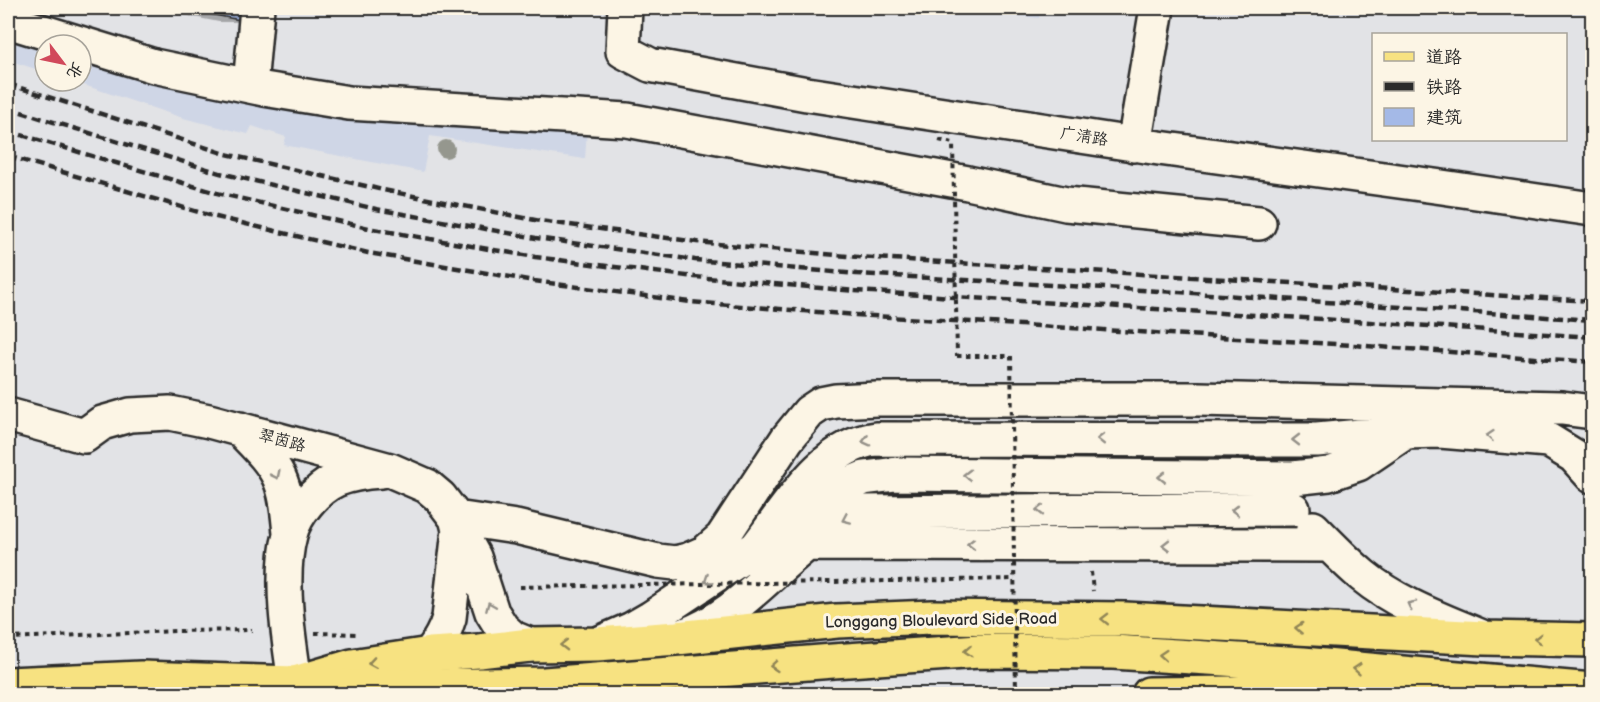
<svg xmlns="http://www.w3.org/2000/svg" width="1600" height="702" font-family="'Balsamiq Sans','LXGW WenKai TC',sans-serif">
<defs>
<pattern id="building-cross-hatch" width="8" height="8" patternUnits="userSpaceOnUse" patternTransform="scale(1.5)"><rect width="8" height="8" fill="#a4b9e7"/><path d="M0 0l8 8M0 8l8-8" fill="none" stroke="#8697bb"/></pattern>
<filter id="shadow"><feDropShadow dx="3.5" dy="6" stdDeviation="0" flood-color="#0004"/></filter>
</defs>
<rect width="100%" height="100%" fill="#e2e3e6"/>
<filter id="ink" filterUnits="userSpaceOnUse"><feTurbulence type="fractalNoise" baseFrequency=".0167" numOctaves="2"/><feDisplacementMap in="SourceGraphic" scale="12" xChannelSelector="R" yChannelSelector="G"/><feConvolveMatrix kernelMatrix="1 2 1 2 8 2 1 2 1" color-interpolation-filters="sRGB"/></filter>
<g filter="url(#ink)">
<path fill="#cfd6e6" d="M 944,8 L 1040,8 L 1039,18 Z
M 8,28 L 45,45 L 45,72 L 8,60 Z
M 81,52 L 587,130 L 585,159 L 430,136 L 423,172 L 284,145 L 286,137 L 252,126 L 248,134 L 183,118 L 72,81 L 81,81 Z"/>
<path fill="url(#building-cross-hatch)" stroke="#2b2b2b" stroke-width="1.5" filter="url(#shadow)" d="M 179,8 L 241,8 L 240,20 Z"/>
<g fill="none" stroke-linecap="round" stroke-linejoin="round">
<g stroke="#2b2b2b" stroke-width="38">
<path id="minor" d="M 625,8 L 623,51 L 650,65 L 807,94 L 1159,148 L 1442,187 L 1592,209
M 8,21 L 154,66 L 264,89 L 349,103 L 627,120 L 968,183 L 1066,204 L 1259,223
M 250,86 L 257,8
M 1134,145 L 1157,8
M 8,415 L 84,436 L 102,423 L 130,415 L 170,413 L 209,421 L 390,470 L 427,486 L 440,497 L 456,518 L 459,530 L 474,557 L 492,612 L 502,628 L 513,638 L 530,645
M 240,429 C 254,444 270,458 279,477 C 287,494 288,515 290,533
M 456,518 L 516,527 L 658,561 L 675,563 L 688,560 L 706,552 L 722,538 L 787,439 L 809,412 L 821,404 L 836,401 L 877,399 L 1199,399 L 1562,408 L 1592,412
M 1313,528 C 1329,544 1345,561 1363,576 C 1397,604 1442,620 1482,637
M 806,544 L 1329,545
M 756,548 C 788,508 821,446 876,439 L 1317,440 L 1405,432 L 1440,431 L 1548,440 L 1574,456 L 1592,476
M 682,636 C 752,612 791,538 861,512 L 1293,509
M 600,643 L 632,629 L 651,618 L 756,548 L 816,501 L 835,490 L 864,478 L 896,474 L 1293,478 L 1329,474 L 1358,464 L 1401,435
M 430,654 C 439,642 445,632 449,618 L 459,530
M 297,694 C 290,649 278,579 290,535 C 295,514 316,489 336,480 C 350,474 366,472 381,471"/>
</g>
<g stroke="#2b2b2b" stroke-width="38">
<path id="major" d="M 298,682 L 352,666 L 430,654 L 479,651 L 530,645 L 597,644 L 677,638 L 837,621 L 932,617 L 1125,619 L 1484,638 L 1592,640"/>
</g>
<g stroke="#2b2b2b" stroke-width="38">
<path id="highway" d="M 8,684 L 141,678 L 296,683 L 352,687 L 545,684 L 566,688
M 545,684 L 833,661 L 979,651 L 1113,652 L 1303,664 L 1592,690
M 1149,694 L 1401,691"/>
</g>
<path stroke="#2b2b2b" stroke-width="4" stroke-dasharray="4.5 4.5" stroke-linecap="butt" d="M 957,356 L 1011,356
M 1091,572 L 1093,591
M 315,633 L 359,634
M 8,638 L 177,631 L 252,630"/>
<use href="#minor" stroke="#fcf5e5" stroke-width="33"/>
<use href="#major" stroke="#f7e281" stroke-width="33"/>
<use href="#highway" stroke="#f7e281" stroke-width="33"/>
<path stroke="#2b2b2b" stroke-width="4.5" stroke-dasharray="9 4.5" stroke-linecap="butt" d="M 8,84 L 226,154 L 383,190 L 540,221 L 697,242 L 858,257 L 1592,301
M 8,108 L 220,173 L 376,209 L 536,238 L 695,260 L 857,274 L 1178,292 L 1592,320
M 8,131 L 217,193 L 373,229 L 535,257 L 695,277 L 855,291 L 1354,321 L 1592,337
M 8,156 L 212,216 L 368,253 L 534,281 L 690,302 L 856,315 L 1352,345 L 1592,362"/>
<path stroke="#2b2b2b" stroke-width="4" stroke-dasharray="4.5 4.5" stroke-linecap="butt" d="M 939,140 L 953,143 L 957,356
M 1011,356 L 1016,694
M 520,587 L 1015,579"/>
</g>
<circle fill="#95978e" cx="446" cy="149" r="9"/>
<defs><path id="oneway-chevron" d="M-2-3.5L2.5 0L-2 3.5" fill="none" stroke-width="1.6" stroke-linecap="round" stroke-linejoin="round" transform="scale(1.5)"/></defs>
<g stroke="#949088">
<use href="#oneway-chevron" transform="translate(1490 436) rotate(-175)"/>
<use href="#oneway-chevron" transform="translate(1101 439) rotate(-179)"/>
<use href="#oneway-chevron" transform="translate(1296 440) rotate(180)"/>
<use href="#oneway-chevron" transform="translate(866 441) rotate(166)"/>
<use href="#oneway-chevron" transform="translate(276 475) rotate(64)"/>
<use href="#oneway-chevron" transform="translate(967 475) rotate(-179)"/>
<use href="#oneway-chevron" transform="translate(1162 477) rotate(-180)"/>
<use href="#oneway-chevron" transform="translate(1040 510) rotate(180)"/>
<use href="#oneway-chevron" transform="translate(1235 510) rotate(180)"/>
<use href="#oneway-chevron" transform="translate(846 519) rotate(156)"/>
<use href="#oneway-chevron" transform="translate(971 544) rotate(-180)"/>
<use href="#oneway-chevron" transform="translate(1166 545) rotate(-180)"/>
<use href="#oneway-chevron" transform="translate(708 580) rotate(147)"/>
<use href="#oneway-chevron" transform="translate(1411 605) rotate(-153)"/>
<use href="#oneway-chevron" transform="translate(490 606) rotate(-113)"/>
</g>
<g stroke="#918656">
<use href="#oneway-chevron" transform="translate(1105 619) rotate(-179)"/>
<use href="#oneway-chevron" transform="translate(1299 628) rotate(-177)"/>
<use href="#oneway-chevron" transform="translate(1538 639) rotate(-179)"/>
<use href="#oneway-chevron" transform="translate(564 645) rotate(179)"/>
<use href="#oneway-chevron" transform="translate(968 651) rotate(176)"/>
<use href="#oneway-chevron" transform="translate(1163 655) rotate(-176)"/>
<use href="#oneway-chevron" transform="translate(372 663) rotate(171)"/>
<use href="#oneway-chevron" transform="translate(774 666) rotate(175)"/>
<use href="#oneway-chevron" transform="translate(1357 669) rotate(-175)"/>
</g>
</g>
<g text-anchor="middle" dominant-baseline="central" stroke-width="6" stroke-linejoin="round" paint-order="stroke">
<g font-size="16" fill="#2b2b2b" stroke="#fcf5e5">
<text transform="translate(1084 137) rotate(9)">广清路</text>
<text transform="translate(282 441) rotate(15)">翠茵路</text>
<text transform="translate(941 621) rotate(-1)">Longgang Bloulevard Side Road</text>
</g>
</g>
<rect width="1600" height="702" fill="none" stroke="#fcf5e5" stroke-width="30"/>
<rect x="15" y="15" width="1570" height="672" fill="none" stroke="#2b2b2b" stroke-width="2" filter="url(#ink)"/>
<rect x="1372" y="33" width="195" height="108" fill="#fcf5e5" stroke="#a8a49b" stroke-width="1.5"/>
<rect x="1384" y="52" width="30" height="9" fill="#f7e281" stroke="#a8a49b" stroke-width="1.5"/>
<text x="1426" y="63" font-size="18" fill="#2b2b2b">道路</text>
<rect x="1384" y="82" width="30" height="9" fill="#2b2b2b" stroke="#a8a49b" stroke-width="1.5"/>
<text x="1426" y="93" font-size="18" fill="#2b2b2b">铁路</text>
<rect x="1384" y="108" width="30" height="18" fill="#a4b9e7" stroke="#a8a49b" stroke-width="1.5"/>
<text x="1426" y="123" font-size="18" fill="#2b2b2b">建筑</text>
<g transform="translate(63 63) rotate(122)"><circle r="28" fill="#fcf5e5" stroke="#a8a49b" stroke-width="1.5"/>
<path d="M0-4.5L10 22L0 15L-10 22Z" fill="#d1495b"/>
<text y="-9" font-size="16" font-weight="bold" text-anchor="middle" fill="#2b2b2b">北</text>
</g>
</svg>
